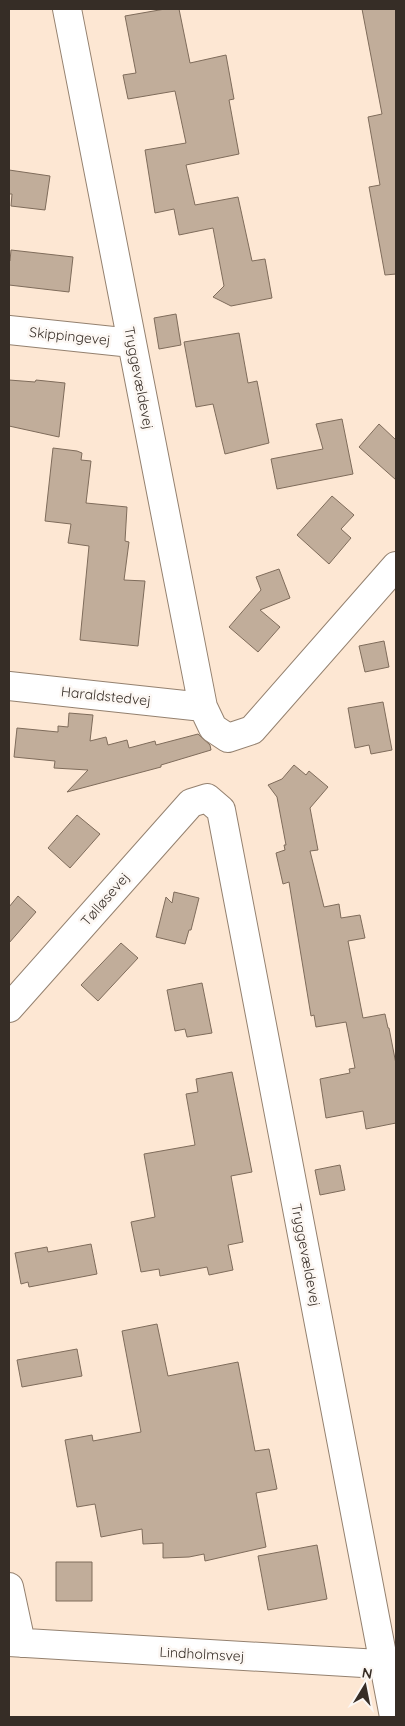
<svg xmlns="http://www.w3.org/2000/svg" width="405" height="1726" font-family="Quicksand,sans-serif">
<rect width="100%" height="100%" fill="#fde7d3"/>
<path fill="#c1ad9a" stroke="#7f6c5b" d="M 165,9 L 179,9 L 190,63 L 226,55 L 234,99 L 229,100 L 239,154 L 186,165 L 195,205 L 238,197 L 252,261 L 265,259 L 272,298 L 231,306 L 213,297 L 224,286 L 213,228 L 179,235 L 174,209 L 155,213 L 145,150 L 186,143 L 175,91 L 128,99 L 123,75 L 136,73 L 125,16 Z
M 362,9 L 396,9 L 396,274 L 385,275 L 369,187 L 380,185 L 368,117 L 382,114 Z
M 9,170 L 50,176 L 45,210 L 11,206 L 12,194 L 9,194 Z
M 11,250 L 73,257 L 69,292 L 9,285 L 9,262 L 10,261 Z
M 176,314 L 181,345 L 159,349 L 154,318 Z
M 239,333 L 248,383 L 257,381 L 269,443 L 225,454 L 213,404 L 196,407 L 184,342 Z
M 9,380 L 35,382 L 36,380 L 65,383 L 59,437 L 9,426 Z
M 342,419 L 353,474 L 277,489 L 271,459 L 323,449 L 316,424 Z
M 379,424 L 396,440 L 396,480 L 359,447 Z
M 53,448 L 77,451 L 82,453 L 81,460 L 91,461 L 86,503 L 127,507 L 125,541 L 129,542 L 124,580 L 145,581 L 138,646 L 80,640 L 89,546 L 68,543 L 71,524 L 45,521 Z
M 332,496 L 354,515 L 341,529 L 351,538 L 329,564 L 297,535 Z
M 279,569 L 290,598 L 260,610 L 280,627 L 258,652 L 229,627 L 261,590 L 256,577 Z
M 384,641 L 389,667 L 365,672 L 359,646 Z
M 383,702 L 392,750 L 371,754 L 369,745 L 355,748 L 348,708 Z
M 69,713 L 93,715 L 90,741 L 106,737 L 108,745 L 127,740 L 129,748 L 155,741 L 156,745 L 198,734 L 210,745 L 211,750 L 161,765 L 161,767 L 67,792 L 88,770 L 54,768 L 55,761 L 14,757 L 17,728 L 58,732 L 58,726 L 68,727 Z
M 294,765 L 306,775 L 309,771 L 328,787 L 310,808 L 318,850 L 310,851 L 324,907 L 339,904 L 341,918 L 360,915 L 365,938 L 348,941 L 363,1018 L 385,1014 L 388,1028 L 389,1028 L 396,1064 L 396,1123 L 366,1129 L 363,1111 L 326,1118 L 320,1079 L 350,1073 L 349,1069 L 355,1068 L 346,1022 L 316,1027 L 314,1015 L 311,1016 L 289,882 L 283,884 L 276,853 L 285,850 L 284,845 L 286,845 L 277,797 L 268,785 L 282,779 Z
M 77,815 L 100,834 L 70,868 L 48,848 Z
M 174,892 L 199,898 L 191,930 L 189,930 L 185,944 L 156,937 L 166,897 L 172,903 Z
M 18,896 L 36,912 L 9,943 L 9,907 Z
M 121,943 L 138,958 L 98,1001 L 81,985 Z
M 202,983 L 212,1033 L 187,1037 L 185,1029 L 175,1031 L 167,990 Z
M 232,1072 L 252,1172 L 231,1176 L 243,1242 L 228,1245 L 233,1270 L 209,1275 L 207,1267 L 160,1276 L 159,1269 L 141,1272 L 131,1222 L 155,1217 L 144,1154 L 195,1145 L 186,1094 L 198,1092 L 196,1079 Z
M 340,1165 L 345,1190 L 320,1195 L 315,1170 Z
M 91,1244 L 97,1274 L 29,1287 L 28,1282 L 21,1284 L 15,1253 L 47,1247 L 48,1252 Z
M 157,1324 L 168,1376 L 238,1362 L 255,1451 L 269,1449 L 277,1489 L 256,1493 L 266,1547 L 205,1561 L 204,1554 L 189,1557 L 163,1558 L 163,1543 L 143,1544 L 142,1529 L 101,1537 L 95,1504 L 77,1507 L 65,1440 L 92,1435 L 93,1441 L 141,1432 L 122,1331 Z
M 77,1349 L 82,1376 L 22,1387 L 17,1360 Z
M 317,1545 L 327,1599 L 268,1610 L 258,1556 Z
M 56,1562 L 92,1562 L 92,1601 L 56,1601 Z"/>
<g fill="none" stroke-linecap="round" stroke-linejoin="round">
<g stroke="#94816f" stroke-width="30">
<path id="minor" d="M 67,9 L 203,707 L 213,728 L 228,738 L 252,730 L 396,566
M 9,330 L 132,343
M 9,686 L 203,707
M 9,1008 L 191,803 L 207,798 L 221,810 L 394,1717
M 9,1587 L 21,1643
M 9,1642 L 396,1665"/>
</g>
<use href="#minor" stroke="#fff" stroke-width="28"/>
</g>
<g text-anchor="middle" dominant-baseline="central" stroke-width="5" stroke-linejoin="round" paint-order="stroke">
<g font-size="14" fill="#362d26" stroke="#fcf7f3">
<text transform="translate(70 336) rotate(6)">Skippingevej</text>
<text transform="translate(139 378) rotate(79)">Tryggevældevej</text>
<text transform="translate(106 696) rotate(6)">Haraldstedvej</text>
<text transform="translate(105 899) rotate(-49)">Tølløsevej</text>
<text transform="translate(306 1255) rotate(79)">Tryggevældevej</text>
<text transform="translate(202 1654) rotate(3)">Lindholmsvej</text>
</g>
</g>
<rect width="405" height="1726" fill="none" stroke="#362d26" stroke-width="20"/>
<g transform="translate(365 1686) rotate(10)" stroke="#fcf7f3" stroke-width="4" paint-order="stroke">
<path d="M0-4L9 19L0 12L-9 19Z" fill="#362d26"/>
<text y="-8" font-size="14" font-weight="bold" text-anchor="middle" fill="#362d26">N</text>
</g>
</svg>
